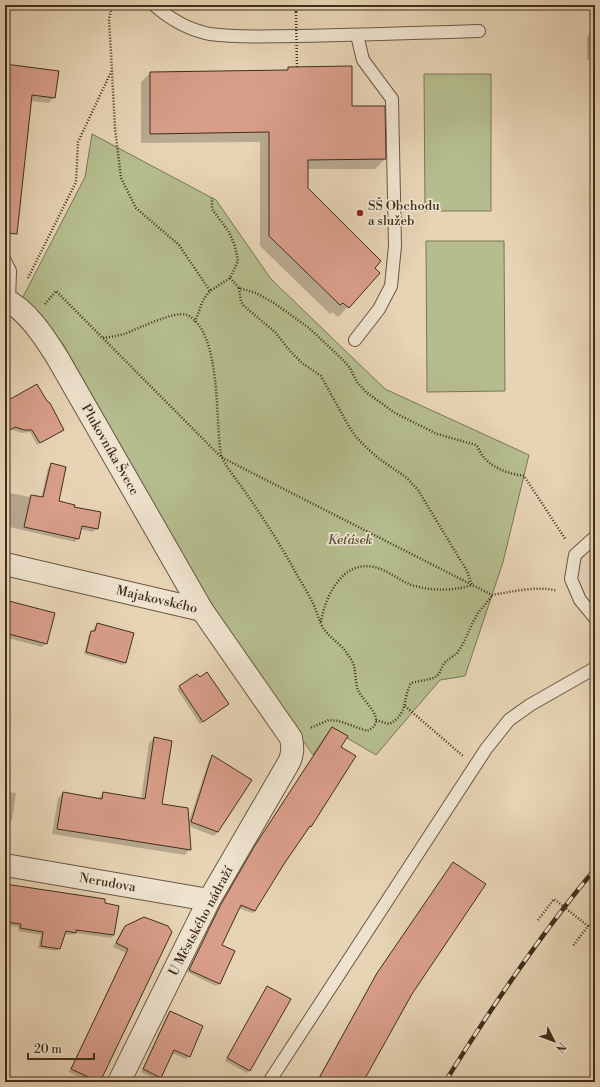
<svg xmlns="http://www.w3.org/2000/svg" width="600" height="1087" font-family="'Libre Bodoni',serif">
<rect width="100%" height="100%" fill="#e7d4b5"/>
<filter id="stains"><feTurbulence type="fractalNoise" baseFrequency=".005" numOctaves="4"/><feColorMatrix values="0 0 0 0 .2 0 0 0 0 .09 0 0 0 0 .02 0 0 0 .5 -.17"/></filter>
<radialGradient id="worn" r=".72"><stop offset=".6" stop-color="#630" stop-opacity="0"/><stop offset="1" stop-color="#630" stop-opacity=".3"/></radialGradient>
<path fill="#b5bd8e" stroke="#7a7655" d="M 424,74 L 491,74 L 491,211 L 425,211 Z
M 92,134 L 216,200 L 271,279 L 385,389 L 529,455 L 503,562 L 465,676 L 440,680 L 376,755 L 347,738 L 332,727 L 313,755 L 212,606 L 63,344 L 23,297 L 85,177 Z
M 426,241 L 504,241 L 505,391 L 427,392 Z"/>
<path fill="#0003" d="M 595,10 L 595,85 L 594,59 L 587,60 L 587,37 L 589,34 L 593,34 L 593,13 Z
M 5,65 L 54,97 L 49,103 L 31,101 L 5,229 Z
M 289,68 L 351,107 L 385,159 L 375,169 L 307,169 L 307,188 L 348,307 L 338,317 L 332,312 L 330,314 L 260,246 L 260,142 L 141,143 L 141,82 L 150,73 L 285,71 Z
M 5,403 L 62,430 L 37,445 L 30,432 L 21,433 L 11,429 L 5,433 Z
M 52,464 L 57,502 L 73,508 L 97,528 L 93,532 L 80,529 L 78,539 L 75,542 L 5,526 L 5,492 L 30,497 L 32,496 L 41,498 L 48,468 Z
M 5,601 L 46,643 L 42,647 L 5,637 Z
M 97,624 L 125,663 L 123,665 L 84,654 L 89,634 L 92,632 L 93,632 L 94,627 Z
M 180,687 L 225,706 L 200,724 L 177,689 Z
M 330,731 L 340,747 L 355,757 L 310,827 L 283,864 L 255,911 L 252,913 L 238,908 L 221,946 L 234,952 L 219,984 L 216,986 L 187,972 L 218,910 L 252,851 Z
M 154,738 L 161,805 L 188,824 L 209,760 L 212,757 L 218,832 L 214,836 L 188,826 L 190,849 L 185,855 L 52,834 L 58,798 L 63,793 L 98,799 L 103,793 L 141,799 L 149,743 Z
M 5,792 L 16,793 L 12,820 L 10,823 L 5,822 Z
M 453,863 L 411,993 L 361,1082 L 316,1082 L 375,977 Z
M 5,885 L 103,904 L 114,935 L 111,938 L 75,933 L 72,935 L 64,934 L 59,948 L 57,951 L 38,948 L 41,935 L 18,931 L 19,927 L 5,925 Z
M 144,918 L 99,1082 L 89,1082 L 69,1072 L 126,953 L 113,947 L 122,930 L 126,926 Z
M 267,988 L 250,1070 L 247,1073 L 225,1061 Z
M 170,1012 L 189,1056 L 186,1059 L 172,1053 L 161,1077 L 158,1080 L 141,1072 L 167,1015 Z
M 5,1078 L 7,1079 L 22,1082 L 5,1082 Z"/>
<path fill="#d99e8a" stroke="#3f2f1c" d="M 5,64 L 59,71 L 55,98 L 32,95 L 17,234 L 5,233 Z
M 352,66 L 352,106 L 385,106 L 386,159 L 308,160 L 308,188 L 381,261 L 375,268 L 380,273 L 349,308 L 343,303 L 340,305 L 269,236 L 269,132 L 150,134 L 150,72 L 288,70 L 288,67 Z
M 37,384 L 47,401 L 50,403 L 64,430 L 40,443 L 32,430 L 24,430 L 15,427 L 5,433 L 5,402 Z
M 51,463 L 66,467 L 59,501 L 75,505 L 74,507 L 101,512 L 98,529 L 82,526 L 79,539 L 24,527 L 31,495 L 43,497 Z
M 5,600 L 55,613 L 47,644 L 5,633 Z
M 97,623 L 134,633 L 126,663 L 86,652 L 91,631 L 95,631 Z
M 207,672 L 229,704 L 203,722 L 179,686 L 197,674 L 200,677 Z
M 332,727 L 348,736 L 341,747 L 356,756 L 311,827 L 310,826 L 284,864 L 255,911 L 241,905 L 222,945 L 235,951 L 220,984 L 189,970 L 220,906 L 254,847 Z
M 154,737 L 172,741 L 162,804 L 188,808 L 191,850 L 57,829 L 63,792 L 102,799 L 103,792 L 145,799 Z
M 212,755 L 252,780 L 218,832 L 191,822 Z
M 453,862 L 486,884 L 412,994 L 363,1082 L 317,1082 L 377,973 Z
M 5,884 L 105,899 L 105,903 L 119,906 L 114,935 L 76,930 L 76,933 L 66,931 L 60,949 L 41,946 L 43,932 L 20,928 L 21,924 L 5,922 Z
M 144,917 L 168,926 L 172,932 L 100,1082 L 99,1082 L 71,1069 L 128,949 L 116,943 L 125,926 Z
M 267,986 L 291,999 L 250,1071 L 227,1058 Z
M 170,1011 L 203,1026 L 190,1057 L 174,1050 L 161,1078 L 143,1069 Z"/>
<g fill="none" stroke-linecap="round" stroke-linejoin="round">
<g stroke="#695842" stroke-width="14">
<path id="service" d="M 154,5 C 170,19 189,30 210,34 C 238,38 268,36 296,36 C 357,35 418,33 479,31
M 5,261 L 10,271 L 9,301
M 355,340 L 379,309 L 391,286 L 395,246 L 392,99 L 363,60 L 357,35
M 595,537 L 575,555 L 571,579 L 580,600 L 595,618
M 269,1082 L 486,749 L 509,720 L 530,705 L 595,668"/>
</g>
<g stroke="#695842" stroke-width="24">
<g id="minor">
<path id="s1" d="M 5,300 C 26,308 45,338 57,357 L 202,610 L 291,738 C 293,748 293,755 288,764 L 209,900 L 119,1082"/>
<path id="s2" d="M 5,564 L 202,610"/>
<path id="s3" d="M 5,865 L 209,900"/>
</g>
</g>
<path stroke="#3f2f1c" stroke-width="2.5" stroke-dasharray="1 2" stroke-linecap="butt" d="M 112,5 L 109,20 L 111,53 L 115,128 L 121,178 L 136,208 L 179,245 L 210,291
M 296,12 L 296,5
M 28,278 L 76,182 L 78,142 L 112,70
M 230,278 L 239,288 L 256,293 L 274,303 L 309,328 L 342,359 L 350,368 L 357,382 L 366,392 L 395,413 L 437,434 L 476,445 C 479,448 480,453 483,456 C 491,468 510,474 524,476 L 566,540
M 239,288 L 241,302 L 244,306 L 275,332 L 290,351 L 302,363 L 321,376 L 348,425 L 356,437 L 366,447 L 378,458 L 407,478 L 418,490 L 467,571 L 472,585
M 45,304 L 56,291 L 221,457 L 492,595 C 509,592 541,585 557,591
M 195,322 L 203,300 L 210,291 L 230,278 L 238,261 L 235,246 L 229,232 L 212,209 L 212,198
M 103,338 C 110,337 117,336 124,334 C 138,329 175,310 187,315 C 222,331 215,423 221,455 C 223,463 239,483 244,490 C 263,518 281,545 297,575 C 302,583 307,592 312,601 C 316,609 318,618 322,626 C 328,637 340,643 347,653 C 349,657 353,661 354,666 C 356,673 355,682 358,690 C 363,702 390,721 367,731 L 339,721 L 329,720 L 310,728
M 321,622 C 325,597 342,560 374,567 C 389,570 400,582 415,586 C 433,591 454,591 472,585
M 405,706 L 463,756
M 376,720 L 389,724 C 409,714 402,699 411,683 L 434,678 L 439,674 L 444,663 L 457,653 L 463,644 L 472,624 L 478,613 L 492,596
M 538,920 L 554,899 L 588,926 L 573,946"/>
<use href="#service" stroke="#efe3cf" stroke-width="12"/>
<use href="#minor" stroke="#efe3cf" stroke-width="22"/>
<g stroke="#3f2f1c" stroke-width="4.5">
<path id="rail" d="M 445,1082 C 491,1008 539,936 595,869"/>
</g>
<use href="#rail" stroke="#efe3cf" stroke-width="3" stroke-dasharray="9" stroke-linecap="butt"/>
<path stroke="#3f2f1c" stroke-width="2.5" stroke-dasharray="1 2" stroke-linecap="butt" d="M 296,12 L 297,67"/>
</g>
<circle fill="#8f2418" stroke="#efe3cf" stroke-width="1.5" cx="360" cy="213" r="4"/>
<g text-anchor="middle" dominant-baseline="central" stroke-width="3.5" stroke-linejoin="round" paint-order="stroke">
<g font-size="13" fill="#3f2f1c" stroke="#efe3cf" text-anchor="start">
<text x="368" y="206">SŠ Obchodu<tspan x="368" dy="15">a služeb</tspan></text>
</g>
<g font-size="13" fill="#3f2f1c" stroke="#efe3cf">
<text stroke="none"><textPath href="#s1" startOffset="185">Plukovníka Švece</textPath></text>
<text stroke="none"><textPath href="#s2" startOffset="156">Majakovského</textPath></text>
<text stroke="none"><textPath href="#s3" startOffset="104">Nerudova</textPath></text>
<text transform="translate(201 921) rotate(-62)">U Městského nádraží</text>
</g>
<g font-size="13" font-style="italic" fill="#574b33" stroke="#efe3cf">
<text x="350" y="540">Keťásek</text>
</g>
</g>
<rect width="600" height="1087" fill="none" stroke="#e7d4b5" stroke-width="20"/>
<rect x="6" y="6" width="588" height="1075" fill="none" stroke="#3f2f1c" stroke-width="2"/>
<rect x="10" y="10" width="580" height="1067" fill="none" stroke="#3f2f1c"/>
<g transform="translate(554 1041) rotate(132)" stroke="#efe3cf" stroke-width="3" paint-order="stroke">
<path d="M0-3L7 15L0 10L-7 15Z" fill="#3f2f1c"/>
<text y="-6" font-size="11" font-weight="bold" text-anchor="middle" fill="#3f2f1c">N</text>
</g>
<path d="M28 1053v6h66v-6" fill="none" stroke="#3f2f1c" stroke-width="2"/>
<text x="34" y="1053" font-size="12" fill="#3f2f1c" stroke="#efe3cf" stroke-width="3" paint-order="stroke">20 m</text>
<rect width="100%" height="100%" filter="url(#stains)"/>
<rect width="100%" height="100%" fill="url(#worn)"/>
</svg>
